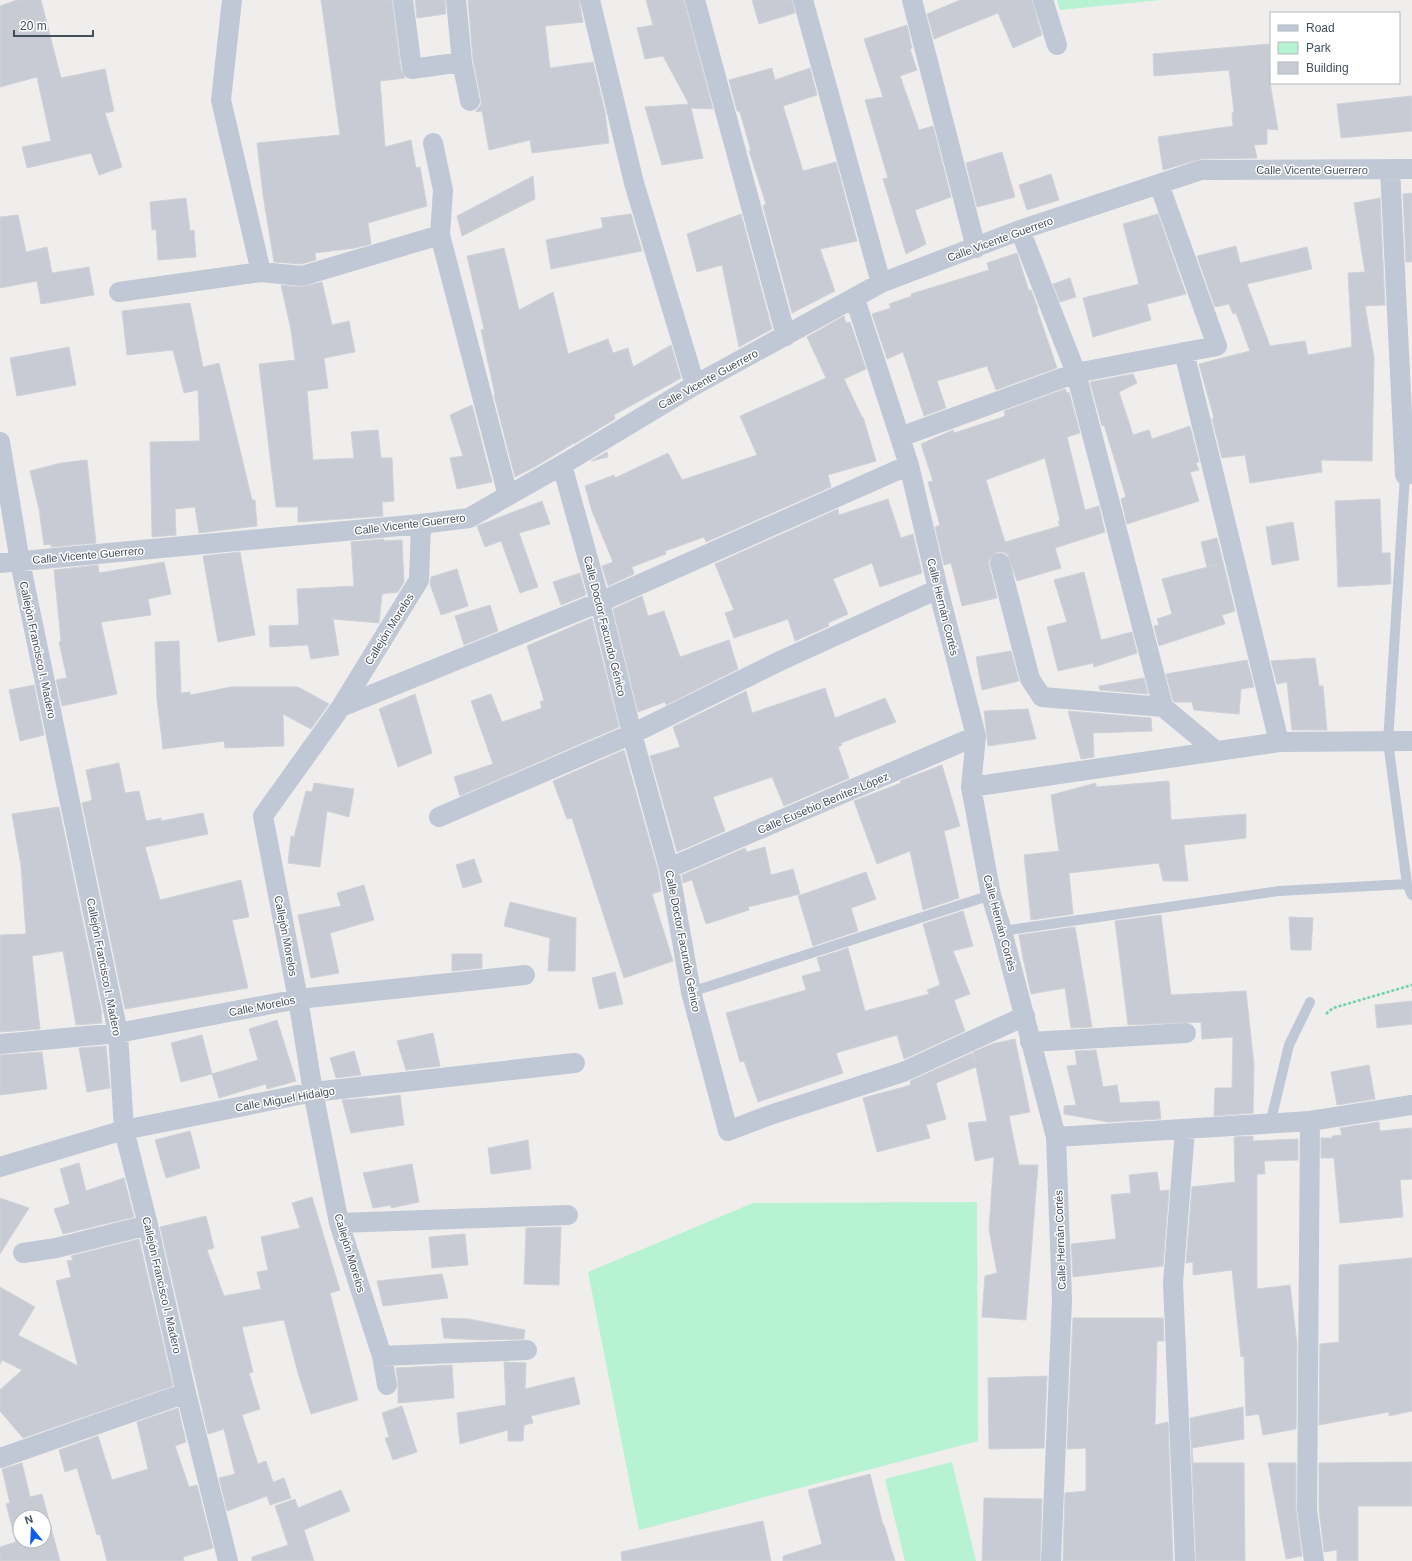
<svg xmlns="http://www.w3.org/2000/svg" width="1412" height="1561" font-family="Arial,sans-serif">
<rect width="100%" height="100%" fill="#f0eded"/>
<path fill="#b7f2d2" d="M 1057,0 L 1161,0 L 1060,10 Z
M 977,1202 L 978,1441 L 639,1530 L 588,1272 L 753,1203 Z
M 952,1462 L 976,1561 L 905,1561 L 885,1479 Z"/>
<path fill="#c8cbd3" stroke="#d0d2d9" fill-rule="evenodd" d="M 17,0 L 41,0 L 61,78 L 105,69 L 114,111 L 105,113 L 122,167 L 99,175 L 91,153 L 27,168 L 22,147 L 51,141 L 37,77 L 0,87 L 0,6 Z
M 321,0 L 392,0 L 401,70 L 405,78 L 380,81 L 385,147 L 411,140 L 416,168 L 420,167 L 427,206 L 368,223 L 371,244 L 355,248 L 315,253 L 316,260 L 301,264 L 274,262 L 263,195 L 257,143 L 340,135 Z
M 415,0 L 445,0 L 446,14 L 417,18 Z
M 468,0 L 579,0 L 583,22 L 545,26 L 550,68 L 593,62 L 605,112 L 609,143 L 532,153 L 530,140 L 489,150 L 482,111 L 476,112 L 476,111 L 481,105 L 481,99 L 473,60 Z
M 646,0 L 684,0 L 713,109 L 691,108 L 703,158 L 662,165 L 645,107 L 689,104 L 663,56 L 645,59 L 637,28 L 653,25 Z
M 752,0 L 792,0 L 795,13 L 759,24 Z
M 960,0 L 1032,0 L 1042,35 L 1013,48 L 998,13 L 934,39 L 927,14 Z
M 907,25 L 912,48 L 910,49 L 917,70 L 900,76 L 919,130 L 933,126 L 951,197 L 915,210 L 926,244 L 906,254 L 883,179 L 888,178 L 865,100 L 883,97 L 864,39 Z
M 1269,44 L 1271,89 L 1278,130 L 1267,129 L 1267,144 L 1254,145 L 1257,158 L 1201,159 L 1163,170 L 1158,137 L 1233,126 L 1232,113 L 1234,112 L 1229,70 L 1154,76 L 1153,54 Z
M 772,68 L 775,80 L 810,68 L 817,95 L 783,106 L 803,171 L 836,162 L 857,241 L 820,249 L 835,291 L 792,313 L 763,206 L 766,204 L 749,151 L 751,151 L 740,112 L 737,111 L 729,80 Z
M 1412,96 L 1412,131 L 1341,138 L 1337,104 Z
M 1002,152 L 1015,197 L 977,207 L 966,163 Z
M 1051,174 L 1059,200 L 1027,210 L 1019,185 Z
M 533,176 L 535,199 L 462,236 L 457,216 Z
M 1412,193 L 1412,262 L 1406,262 L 1403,194 Z
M 186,198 L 190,231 L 194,230 L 196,257 L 158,260 L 156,229 L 152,230 L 150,202 Z
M 1380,198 L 1385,305 L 1365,306 L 1374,358 L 1372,461 L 1321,460 L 1322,472 L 1250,483 L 1245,455 L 1222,458 L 1212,419 L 1214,418 L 1199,364 L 1250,351 L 1236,313 L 1233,314 L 1229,304 L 1215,307 L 1197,256 L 1236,246 L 1240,263 L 1307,247 L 1312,269 L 1247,284 L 1270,346 L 1305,341 L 1308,355 L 1352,347 L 1348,273 L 1365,272 L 1354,203 Z
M 631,214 L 642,251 L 551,269 L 546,240 L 603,228 L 601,218 Z
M 741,214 L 772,329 L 739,347 L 722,265 L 697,272 L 687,234 Z
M 1158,214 L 1186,294 L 1147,304 L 1151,320 L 1093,337 L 1083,298 L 1139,284 L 1123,224 Z
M 18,215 L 26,252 L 47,247 L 52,273 L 89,267 L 94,295 L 41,304 L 37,281 L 0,288 L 0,217 Z
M 504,248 L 519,310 L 553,292 L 568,354 L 608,339 L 613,353 L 628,348 L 633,367 L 671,345 L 681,378 L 614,415 L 615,419 L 574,444 L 574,443 L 538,465 L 515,477 L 494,395 L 495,395 L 481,330 L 484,329 L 467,256 Z
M 1017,253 L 1029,291 L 1031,290 L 1038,309 L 1037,309 L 1057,368 L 996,390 L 987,366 L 937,381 L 946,408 L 924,416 L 903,352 L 887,359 L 872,314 L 891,308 L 889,304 L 912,296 L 911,294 L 989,270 L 987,263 Z
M 1070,278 L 1076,297 L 1060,302 L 1053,284 Z
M 322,282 L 332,325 L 349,321 L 355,352 L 324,358 L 328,388 L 307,391 L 313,460 L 354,458 L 351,432 L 378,430 L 381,458 L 392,458 L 394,501 L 382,502 L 383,516 L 298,522 L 298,507 L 276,507 L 259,364 L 295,360 L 291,330 L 281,285 L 301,287 Z
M 190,303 L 203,367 L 219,363 L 252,500 L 255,500 L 257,526 L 199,533 L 195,507 L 175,509 L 176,535 L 152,537 L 150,442 L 200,441 L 198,390 L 184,393 L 173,350 L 127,355 L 122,311 Z
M 844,316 L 846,323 L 850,322 L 866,369 L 844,379 L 862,417 L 863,417 L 876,461 L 828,475 L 831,487 L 706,542 L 704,537 L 665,551 L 666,554 L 632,567 L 634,574 L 608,586 L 602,566 L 613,562 L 592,511 L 585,486 L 614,475 L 615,478 L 668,453 L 682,480 L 757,455 L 740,416 L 826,378 L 807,337 Z
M 69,347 L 76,385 L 17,396 L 10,358 Z
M 1133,374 L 1137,383 L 1119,392 L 1133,435 L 1149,430 L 1152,439 L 1190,426 L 1199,462 L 1196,463 L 1199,470 L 1190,472 L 1199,501 L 1127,524 L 1121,499 L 1126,497 L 1104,425 L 1102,426 L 1090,382 Z
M 1065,389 L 1067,393 L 1069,392 L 1080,433 L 1067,437 L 1085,510 L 1099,506 L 1105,532 L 1055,548 L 1061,568 L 1017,581 L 1008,555 L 1003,552 L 997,552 L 989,560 L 989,565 L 997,598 L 962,606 L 951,563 L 944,565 L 935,527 L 940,525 L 928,482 L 933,481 L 921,444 L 953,430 L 954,433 L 1003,417 L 1005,415 L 1004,411 ZM 1045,458 L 1060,521 L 1058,521 L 1060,526 L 1005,542 L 986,480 Z
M 472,405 L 492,482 L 457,489 L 450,458 L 463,456 L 450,415 Z
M 607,452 L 608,457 L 591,461 Z
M 87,460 L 96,543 L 51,547 L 51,544 L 44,545 L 39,509 L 30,471 L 61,463 Z
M 888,499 L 901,538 L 913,534 L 922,573 L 880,587 L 872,563 L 833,579 L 848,614 L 828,623 L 829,626 L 795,641 L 788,619 L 734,638 L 725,613 L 734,610 L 715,564 L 838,509 L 839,515 Z
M 1380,499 L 1382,553 L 1390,553 L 1391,584 L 1338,587 L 1335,501 Z
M 542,501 L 550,524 L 519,533 L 538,587 L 520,593 L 501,541 L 485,547 L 477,526 Z
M 1293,522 L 1299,560 L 1272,565 L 1266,527 Z
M 1217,538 L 1235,611 L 1222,615 L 1225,624 L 1159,646 L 1154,626 L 1159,625 L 1157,619 L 1172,614 L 1162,579 L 1219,564 L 1207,567 L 1201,542 Z
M 384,539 L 384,541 L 402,540 L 404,582 L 398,592 L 382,594 L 379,623 L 333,619 L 339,655 L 311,659 L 308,645 L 270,647 L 269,626 L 299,625 L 297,589 L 354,586 L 351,542 Z
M 240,552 L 255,635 L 218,642 L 203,556 Z
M 164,562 L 171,594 L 148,599 L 151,615 L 101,622 L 117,694 L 62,706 L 56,680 L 67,678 L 59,642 L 61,641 L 54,570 L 98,565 L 99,573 Z
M 457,569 L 468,606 L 441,615 L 430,584 L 431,577 Z
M 1084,572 L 1101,640 L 1132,632 L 1137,653 L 1094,667 L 1093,663 L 1058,671 L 1047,627 L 1067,622 L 1054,580 Z
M 580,573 L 586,595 L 561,605 L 553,582 Z
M 642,596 L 648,616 L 664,611 L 680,657 L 729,640 L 738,669 L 666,705 L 665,702 L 638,712 L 613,609 Z
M 490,605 L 498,631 L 464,645 L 455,616 Z
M 592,618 L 619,727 L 460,796 L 454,777 L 493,764 L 471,701 L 491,694 L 502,722 L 542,708 L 540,702 L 544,700 L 527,646 Z
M 179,641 L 181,693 L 190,692 L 190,695 L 231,687 L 298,687 L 329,704 L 311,729 L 283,714 L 284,746 L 225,748 L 224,741 L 163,749 L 157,700 L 155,642 Z
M 1011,651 L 1019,681 L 982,690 L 976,657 Z
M 1315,658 L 1319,686 L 1323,686 L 1327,730 L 1292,730 L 1287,682 L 1277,684 L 1271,661 Z
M 1247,660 L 1254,687 L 1241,689 L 1239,714 L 1194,710 L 1192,702 L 1175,702 L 1173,701 L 1166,674 Z
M 1144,678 L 1148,694 L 1100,690 L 1099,686 Z
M 34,685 L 44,735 L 20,741 L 9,690 Z
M 825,688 L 835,718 L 885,698 L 896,722 L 841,743 L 842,745 L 838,747 L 849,778 L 784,806 L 772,777 L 713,797 L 725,831 L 677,852 L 650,756 L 680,747 L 673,727 L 746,691 L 752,713 Z
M 415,694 L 432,753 L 398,767 L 379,709 Z
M 1028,709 L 1036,739 L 988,746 L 984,711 Z
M 1068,711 L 1151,718 L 1152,731 L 1093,733 L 1094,757 L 1081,759 Z
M 624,750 L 658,871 L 661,891 L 652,894 L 673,961 L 624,978 L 572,818 L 567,819 L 553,781 Z
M 119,763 L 125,793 L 139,791 L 146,821 L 161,818 L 161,821 L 203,813 L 208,834 L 145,847 L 160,900 L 241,880 L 249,917 L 232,920 L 248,988 L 125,1009 L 82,803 L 90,801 L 92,799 L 86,770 Z
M 942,765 L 960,826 L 944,831 L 959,898 L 923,910 L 910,851 L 877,864 L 854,801 L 901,783 L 900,781 Z
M 1169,781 L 1171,820 L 1246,814 L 1246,838 L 1184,845 L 1188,881 L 1163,881 L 1159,863 L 1069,873 L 1073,914 L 1031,920 L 1024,855 L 1059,851 L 1051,795 L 1096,783 L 1096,787 Z
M 314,783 L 354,789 L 349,817 L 327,811 L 320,867 L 288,863 L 291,836 L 294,837 L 306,791 L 312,792 Z
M 59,807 L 102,1014 L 101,1014 L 102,1023 L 76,1025 L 63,951 L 32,956 L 40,1029 L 0,1032 L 0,935 L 26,934 L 21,866 L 12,814 Z
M 765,847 L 771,875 L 793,869 L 800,894 L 748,907 L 749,910 L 706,924 L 692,880 L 683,883 L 682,875 L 745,848 L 747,852 Z
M 474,859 L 482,882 L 463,888 L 456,865 Z
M 866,872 L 876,899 L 851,908 L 858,931 L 813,946 L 798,896 Z
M 364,885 L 374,920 L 330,933 L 339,973 L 311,978 L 298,915 L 341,906 L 337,893 Z
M 510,902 L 576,918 L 575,971 L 548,971 L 550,938 L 504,926 Z
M 963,911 L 973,946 L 953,951 L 970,994 L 954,1000 L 965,1031 L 904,1059 L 897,1035 L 836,1053 L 843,1073 L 758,1102 L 744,1061 L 740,1062 L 726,1013 L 806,990 L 802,976 L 821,971 L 817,958 L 848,948 L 865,1011 L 929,994 L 927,990 L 940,985 L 923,924 Z
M 1161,915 L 1171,995 L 1246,991 L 1254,1065 L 1253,1113 L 1214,1116 L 1215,1088 L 1232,1088 L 1233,1037 L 1202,1039 L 1201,1022 L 1128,1025 L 1115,921 Z
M 1289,917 L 1313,918 L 1311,950 L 1291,950 Z
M 1075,927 L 1092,1027 L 1071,1028 L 1065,988 L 1031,994 L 1023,958 L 1019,935 Z
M 452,954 L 482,954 L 482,968 L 452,971 Z
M 615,972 L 623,1004 L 599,1009 L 592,978 Z
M 1412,1001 L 1412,1024 L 1377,1028 L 1375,1005 Z
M 277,1020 L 296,1081 L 267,1089 L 266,1084 L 219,1098 L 212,1074 L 258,1060 L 249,1029 Z
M 433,1033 L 440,1066 L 406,1070 L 397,1041 Z
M 202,1035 L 212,1074 L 181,1082 L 171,1043 Z
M 1015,1039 L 1030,1112 L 1009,1116 L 1019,1165 L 1038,1165 L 1026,1320 L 982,1317 L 985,1276 L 997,1273 L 989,1229 L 994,1157 L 975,1161 L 968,1123 L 987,1121 L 976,1067 L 936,1083 L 946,1119 L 926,1125 L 930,1138 L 877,1152 L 863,1098 L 911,1085 L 910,1081 L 972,1053 L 975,1062 L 973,1052 L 992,1044 Z
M 106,1046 L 110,1088 L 87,1092 L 79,1048 Z
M 1096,1050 L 1103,1087 L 1117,1085 L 1120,1103 L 1159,1101 L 1161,1119 L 1108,1122 L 1064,1114 L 1064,1106 L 1076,1105 L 1067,1066 L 1077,1065 L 1075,1051 Z
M 354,1051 L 361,1075 L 336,1078 L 330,1058 Z
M 42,1052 L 47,1089 L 0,1095 L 0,1055 Z
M 1369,1065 L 1375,1099 L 1337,1105 L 1331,1072 Z
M 400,1095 L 404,1125 L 351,1133 L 342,1100 L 368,1098 L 368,1099 Z
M 1379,1122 L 1380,1131 L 1412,1128 L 1412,1179 L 1400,1180 L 1403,1217 L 1340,1223 L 1334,1158 L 1321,1158 L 1321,1138 L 1332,1138 L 1332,1136 L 1342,1135 L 1340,1128 Z
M 190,1131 L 200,1168 L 166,1178 L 155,1140 Z
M 1253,1136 L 1253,1141 L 1298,1139 L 1298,1160 L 1264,1161 L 1265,1174 L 1257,1174 L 1257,1289 L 1290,1285 L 1297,1344 L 1296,1429 L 1263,1435 L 1259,1414 L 1246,1416 L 1244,1356 L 1241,1357 L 1232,1270 L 1193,1275 L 1193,1262 L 1186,1263 L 1192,1187 L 1235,1182 L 1234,1137 Z
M 528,1140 L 531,1169 L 491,1174 L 488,1148 Z
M 79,1163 L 86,1191 L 124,1178 L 134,1217 L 63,1234 L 54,1209 L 70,1204 L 60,1169 Z
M 412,1164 L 419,1202 L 391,1208 L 391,1205 L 373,1208 L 363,1173 Z
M 1157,1172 L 1160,1191 L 1169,1190 L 1163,1266 L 1073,1277 L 1071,1244 L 1116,1239 L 1111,1195 L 1131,1193 L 1129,1175 Z
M 312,1197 L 340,1290 L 330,1293 L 358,1400 L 311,1414 L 298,1373 L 284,1320 L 242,1327 L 253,1372 L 249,1373 L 260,1409 L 242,1415 L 258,1464 L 266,1461 L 273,1482 L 284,1478 L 291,1498 L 270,1505 L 267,1496 L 227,1511 L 219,1478 L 235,1474 L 224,1429 L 208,1434 L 160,1227 L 206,1216 L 214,1248 L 207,1250 L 224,1296 L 261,1289 L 257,1272 L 268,1270 L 261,1237 L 300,1228 L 292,1203 Z
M 0,1198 L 29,1208 L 0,1254 Z
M 561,1227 L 559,1285 L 524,1284 L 526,1228 Z
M 465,1234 L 468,1265 L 432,1268 L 429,1237 Z
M 139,1239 L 173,1386 L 23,1438 L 0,1411 L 0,1390 L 22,1370 L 2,1360 L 0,1364 L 0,1287 L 35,1307 L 18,1335 L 78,1366 L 56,1281 L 71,1277 L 67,1261 L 73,1260 L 71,1256 Z
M 1412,1258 L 1412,1411 L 1389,1416 L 1389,1412 L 1319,1425 L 1320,1344 L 1339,1342 L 1339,1265 Z
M 442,1274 L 448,1298 L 383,1306 L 377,1281 Z
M 441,1318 L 469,1319 L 525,1330 L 524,1339 L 482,1340 L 444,1338 Z
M 1073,1318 L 1163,1318 L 1164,1341 L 1157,1341 L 1155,1425 L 1168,1422 L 1173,1561 L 1063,1561 L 1065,1493 L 1086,1491 L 1086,1448 L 1067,1449 Z
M 504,1362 L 526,1363 L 525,1389 L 574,1377 L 580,1404 L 531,1416 L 533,1423 L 524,1425 L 523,1441 L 508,1441 L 508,1430 L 460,1444 L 457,1413 L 506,1405 Z
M 452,1365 L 454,1398 L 398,1403 L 398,1383 L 396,1368 Z
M 1047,1376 L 1044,1448 L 989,1449 L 988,1378 Z
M 402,1406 L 417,1452 L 393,1460 L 385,1438 L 389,1437 L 382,1413 Z
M 1243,1407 L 1244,1439 L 1192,1448 L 1193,1463 L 1244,1463 L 1245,1561 L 1196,1561 L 1190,1418 Z
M 178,1408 L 186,1442 L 175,1446 L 189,1487 L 197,1485 L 213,1548 L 183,1557 L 184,1561 L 107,1561 L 100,1534 L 97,1535 L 77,1468 L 65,1472 L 59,1450 L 98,1436 L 112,1480 L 148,1469 L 137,1422 Z
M 1412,1462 L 1412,1506 L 1358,1506 L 1358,1561 L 1337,1561 L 1337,1550 L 1324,1552 L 1319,1509 L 1319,1463 Z
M 22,1463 L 30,1497 L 42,1494 L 60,1561 L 0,1561 L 0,1547 L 16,1542 L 6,1504 L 10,1503 L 2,1469 ZM 20,1517 L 44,1517 L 44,1541 L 20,1541 Z
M 1268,1463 L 1296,1463 L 1296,1510 L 1302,1556 L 1286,1559 Z
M 870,1474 L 883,1525 L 884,1525 L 895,1561 L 783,1561 L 783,1556 L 822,1544 L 808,1490 Z
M 341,1490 L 350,1511 L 304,1530 L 314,1561 L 252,1561 L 252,1557 L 288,1545 L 275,1506 L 295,1499 L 298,1508 Z
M 984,1498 L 1042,1499 L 1040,1561 L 982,1561 Z
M 763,1521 L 771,1561 L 622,1561 L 621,1552 Z"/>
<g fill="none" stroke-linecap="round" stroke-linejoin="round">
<path stroke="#6dd2a7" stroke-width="2.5" stroke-dasharray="3 2" stroke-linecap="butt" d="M 1326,1014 L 1333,1008 L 1412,985"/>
<path stroke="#bfc8d4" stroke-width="10" d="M 1405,475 L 1388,742 L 1407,884 L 1412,895
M 1002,931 L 1279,891 L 1407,884
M 691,992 L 991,895
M 1270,1124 L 1289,1045 L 1310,1002"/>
<path stroke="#bfc8d4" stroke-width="20" d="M 232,0 L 221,100 L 261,272
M 403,0 L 412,69 L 462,62
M 456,0 L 462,62 L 470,101
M 590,0 L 634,183 L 695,385
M 695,0 L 786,336
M 803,0 L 881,283
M 912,0 L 976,248
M 1043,0 L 1057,45
M 433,143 L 443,190 L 440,235 L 508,496
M 1390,169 L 1405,475 L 1412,474
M 1020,230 L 1076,373 L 1163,707
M 119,292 L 261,272 L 302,276 L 440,235
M 855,299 L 909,465 L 938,589 L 976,736 L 971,787 L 991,895 L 1002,931 L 1056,1137 L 1062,1300 L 1051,1561
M 1184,352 L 1279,742
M 900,437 L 1076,373 L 1217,346 L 1159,184
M 0,442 L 20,562 L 118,1033 L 124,1130 L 148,1225 L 186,1393 L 228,1561
M 562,465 L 600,602 L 632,734 L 669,868 L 691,992 L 728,1131 L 770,1115 L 903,1072 L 1025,1016
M 0,563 L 421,524 L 469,518 L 562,465 L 695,385 L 881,283 L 1020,230 L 1201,170 L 1412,169
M 1000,563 L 1030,679 L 1042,697 L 1163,707 L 1216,751
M 341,707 L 600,602 L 909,465
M 971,787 L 1279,742 L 1412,741
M 439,817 L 632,734 L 780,661 L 938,589
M 669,868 L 976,736
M 1030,1042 L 1186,1033
M 0,1044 L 118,1033 L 298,999 L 525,975
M 1310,1121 L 1307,1510 L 1314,1561
M 1185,1130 L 1173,1283 L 1185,1561
M 1056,1137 L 1310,1121 L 1412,1105
M 0,1167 L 124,1130 L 313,1092 L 575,1063
M 339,1223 L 568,1215
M 23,1253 L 56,1248 L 148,1225
M 382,1356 L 527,1350
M 387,1385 L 382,1356 L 339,1223 L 313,1092 L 298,999 L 263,816 L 341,707 L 419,580 L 421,524
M 0,1458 L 186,1393"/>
</g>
<g text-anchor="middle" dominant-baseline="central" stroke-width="3" stroke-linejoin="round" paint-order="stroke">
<g font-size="11" fill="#444f5c" stroke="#fff">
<text x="1312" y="170">Calle Vicente Guerrero</text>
<text transform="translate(1000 239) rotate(-20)">Calle Vicente Guerrero</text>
<text transform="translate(708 379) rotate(-29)">Calle Vicente Guerrero</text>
<text transform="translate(410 524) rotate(-7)">Calle Vicente Guerrero</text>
<text transform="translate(88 555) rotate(-5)">Calle Vicente Guerrero</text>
<text transform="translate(943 607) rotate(76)">Calle Hernán Cortés</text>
<text transform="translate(605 626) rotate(76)">Calle Doctor Facundo Génico</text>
<text transform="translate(389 629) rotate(-58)">Callejón Morelos</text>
<text transform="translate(38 650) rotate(78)">Callejón Francisco I. Madero</text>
<text transform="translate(823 803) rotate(-23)">Calle Eusebio Benítez López</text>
<text transform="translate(1000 923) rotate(75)">Calle Hernán Cortés</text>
<text transform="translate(286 936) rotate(79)">Callejón Morelos</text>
<text transform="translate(683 941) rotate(79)">Calle Doctor Facundo Génico</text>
<text transform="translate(104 967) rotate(79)">Callejón Francisco I. Madero</text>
<text transform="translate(262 1006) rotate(-11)">Calle Morelos</text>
<text transform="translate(285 1099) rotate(-10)">Calle Miguel Hidalgo</text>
<text transform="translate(1060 1240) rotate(-92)">Calle Hernán Cortés</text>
<text transform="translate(350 1253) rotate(73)">Callejón Morelos</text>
<text transform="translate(162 1285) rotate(77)">Callejón Francisco I. Madero</text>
</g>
</g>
<rect x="1270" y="12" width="130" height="72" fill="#ffffff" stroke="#b4b9be"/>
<rect x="1278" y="25" width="20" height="6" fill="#bfc8d4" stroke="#b4b9be"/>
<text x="1306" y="32" font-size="12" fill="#444f5c">Road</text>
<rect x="1278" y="42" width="20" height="12" fill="#b7f2d2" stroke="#b4b9be"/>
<text x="1306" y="52" font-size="12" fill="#444f5c">Park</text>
<rect x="1278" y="62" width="20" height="12" fill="#c8cbd3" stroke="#b4b9be"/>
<text x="1306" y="72" font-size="12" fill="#444f5c">Building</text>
<g transform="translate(32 1529) rotate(342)"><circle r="19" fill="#ffffff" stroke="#b4b9be"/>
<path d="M0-3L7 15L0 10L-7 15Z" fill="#0c5deb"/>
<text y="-6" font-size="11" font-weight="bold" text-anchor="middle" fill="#444f5c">N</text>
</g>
<path d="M14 30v6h79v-6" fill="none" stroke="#444f5c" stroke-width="2"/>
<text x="20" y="30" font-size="12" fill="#444f5c" stroke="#ffffff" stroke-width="3" paint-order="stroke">20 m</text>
</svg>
